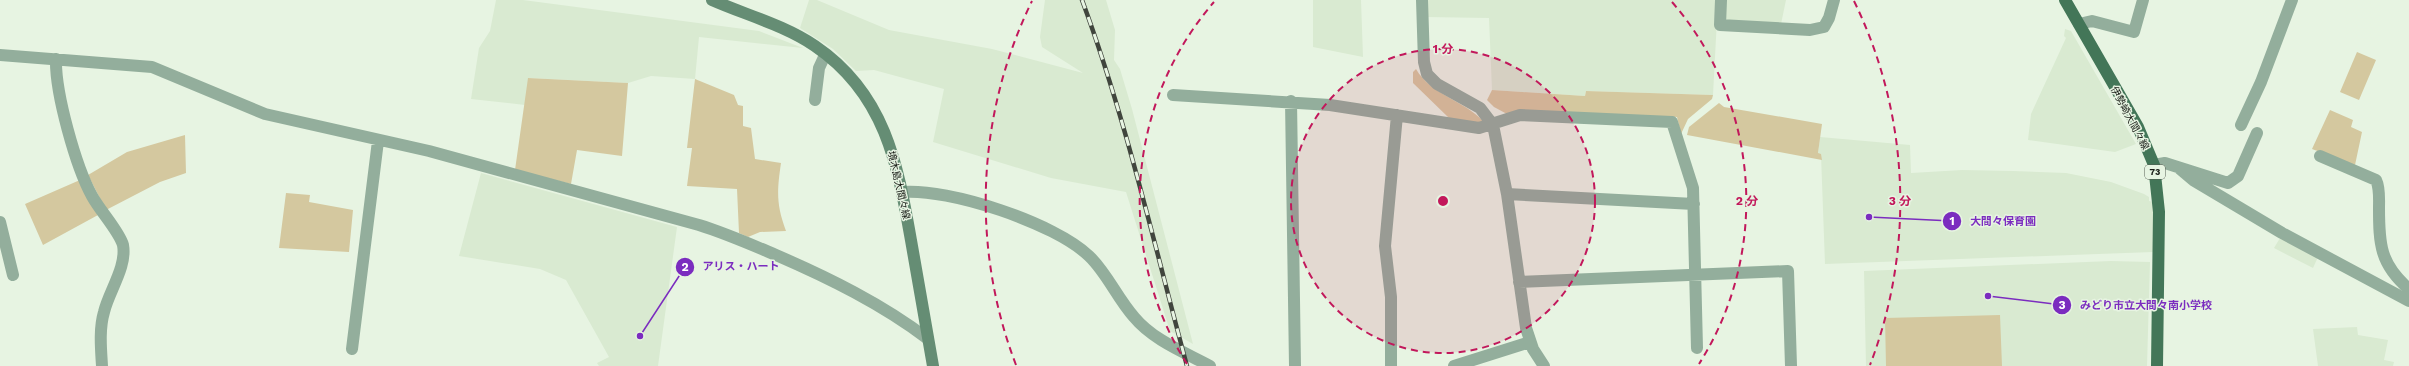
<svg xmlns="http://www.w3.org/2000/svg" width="2409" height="366" font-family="'Work Sans','Noto Sans JP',sans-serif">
<rect width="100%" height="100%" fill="#e7f4e2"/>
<path fill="#d9ead1" d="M 496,0 L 523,0 L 759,31 L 803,48 L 699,37 L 695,79 L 651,76 L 628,83 L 529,78 L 525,105 L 471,99 L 479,48 L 490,31 Z
M 809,0 L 817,0 L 889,30 L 992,49 L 1083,73 L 1042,47 L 1040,37 L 1045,0 L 1106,0 L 1115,30 L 1114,60 L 1120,69 L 1132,109 L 1193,344 L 1170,331 L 1126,192 L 1051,178 L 933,142 L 944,89 L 874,70 L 856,71 L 833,49 L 800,28 Z
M 1313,0 L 1361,0 L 1363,57 L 1313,47 Z
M 1425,0 L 1718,0 L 1713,95 L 1586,91 L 1585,96 L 1492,90 L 1489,18 L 1425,17 Z
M 1726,0 L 1786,0 L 1781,24 L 1728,21 L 1725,18 Z
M 2065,29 L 2071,31 L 2136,144 L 2115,152 L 2028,140 L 2031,114 L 2066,38 L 2064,36 Z
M 1820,137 L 1910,145 L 1911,173 L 1962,170 L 2013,171 L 2066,173 L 2111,182 L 2144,194 L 2149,197 L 2149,201 L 2153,202 L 2153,252 L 1825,264 L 1821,155 L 1818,154 Z
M 481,173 L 677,227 L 658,366 L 599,366 L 597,363 L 609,357 L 566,280 L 540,269 L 459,256 Z
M 2280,238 L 2318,257 L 2313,268 L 2274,248 Z
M 2111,261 L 2150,262 L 2147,366 L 1866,366 L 1864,271 Z
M 2357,327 L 2358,335 L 2388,340 L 2384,360 L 2394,362 L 2393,366 L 2318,366 L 2313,329 Z"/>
<path fill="#d4c89f" d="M 2357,52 L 2376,60 L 2359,100 L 2340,92 Z
M 1416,69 C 1431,95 1464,100 1484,122 L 1482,126 L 1449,118 L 1413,83 L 1413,72 Z
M 528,78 L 628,83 L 622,156 L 577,150 L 571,184 L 515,170 Z
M 695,79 L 734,95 L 738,105 L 743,106 L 743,126 L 751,128 L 755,159 L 781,163 C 777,191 776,204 786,231 L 760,232 L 748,237 L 739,233 L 737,189 L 687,186 L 692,148 L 687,148 Z
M 1492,90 L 1585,96 L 1586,91 L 1713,95 L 1712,99 L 1688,119 L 1681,134 L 1677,117 L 1536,111 L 1507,114 L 1494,107 L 1487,100 Z
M 1719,103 L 1724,107 L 1822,124 L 1818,153 L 1821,154 L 1822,160 L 1687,135 L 1689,127 Z
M 2330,110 L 2353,120 L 2351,127 L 2362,132 L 2355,165 L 2312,149 Z
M 185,135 L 186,173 L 160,182 L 106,210 L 88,175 L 127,152 Z
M 80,180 L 98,215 L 43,245 L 25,204 Z
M 286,193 L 310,195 L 309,202 L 353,210 L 349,252 L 279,248 Z
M 2000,315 L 2002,366 L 1886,366 L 1885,318 Z"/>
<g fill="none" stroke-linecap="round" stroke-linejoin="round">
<path stroke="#93ae9c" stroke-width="12" d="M 1422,0 L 1424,62 L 1427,74 L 1437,84 L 1480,108 L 1493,125 L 1507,194 L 1526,328 L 1533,349 L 1544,366
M 1721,0 L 1720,25 L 1810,30 L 1824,27 L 1829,18 L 1834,0
M 2079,24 L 2092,21 L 2134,32 L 2143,0
M 0,55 L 152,67 L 265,114 L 429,151 L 699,225 C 725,233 750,244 776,255 C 829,278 882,304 928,339
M 56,59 C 55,93 76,167 92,196 C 100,211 119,231 123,245 C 127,267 109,291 104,312 C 99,329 101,349 102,366
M 1173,95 L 1330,105 L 1479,128 L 1520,115 L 1672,122 L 1693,188 L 1697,348
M 815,100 L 819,68 L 825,55
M 1291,101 L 1295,366
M 2241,125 L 2261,82 L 2292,0
M 2320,156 L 2376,180 C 2380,188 2379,199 2379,208 C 2379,244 2380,264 2409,289
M 2154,165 L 2165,163 L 2228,183 L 2238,176 L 2257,133
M 2180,169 L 2193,180 L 2282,233 L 2409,301
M 902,192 C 949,188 1055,223 1089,256 C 1107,273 1117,298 1134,317 C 1153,340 1184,352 1210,366
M 1507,194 L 1694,204
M 0,222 L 13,275
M 1519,282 L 1788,271 L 1791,366
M 352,349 L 378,141
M 1391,366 L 1391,297 L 1385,246 L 1397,115
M 1454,366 L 1530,342"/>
<path stroke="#658d74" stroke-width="12" d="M 712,0 C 746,15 784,25 815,46 C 887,95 898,167 912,246 C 919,286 926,326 933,366"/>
<path stroke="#437658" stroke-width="12" d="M 2065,0 L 2138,127 L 2154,165 L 2159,212 L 2157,366"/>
<g stroke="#40453d" stroke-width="4.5">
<path id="rail" d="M 1082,0 C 1126,119 1154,244 1187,366"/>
</g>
<use href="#rail" stroke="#e7f4e2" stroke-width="3" stroke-dasharray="9" stroke-linecap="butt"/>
</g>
<circle cx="1443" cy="201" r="152" fill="#c2185b" fill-opacity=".12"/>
<g fill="none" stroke="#c2185b" stroke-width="2" stroke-dasharray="7 5">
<circle cx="1443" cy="201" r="152"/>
<path d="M1187 364A304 304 0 0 1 1214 2M1672 2A304 304 0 0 1 1699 364"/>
<path d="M1016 365A457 457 0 0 1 1032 1M1854 1A457 457 0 0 1 1870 365"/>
</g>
<g text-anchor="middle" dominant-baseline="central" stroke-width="3" stroke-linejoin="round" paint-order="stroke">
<rect fill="#e7f4e2" stroke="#555c52" stroke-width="1" x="2145" y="165" width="20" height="14" rx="3"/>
<g font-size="9" font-weight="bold" fill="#171b15">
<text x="2155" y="172">73</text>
</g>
<g font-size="10" fill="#171b15" stroke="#e7f4e2">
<text transform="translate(2130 118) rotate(62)">伊勢崎大間々線</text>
<text transform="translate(899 185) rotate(77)">境木島大間々線</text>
</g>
</g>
<circle cx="1443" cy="201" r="6" fill="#c2185b" stroke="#e7f4e2" stroke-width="2"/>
<g font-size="12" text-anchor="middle" font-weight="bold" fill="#c2185b" stroke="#e7f4e2" stroke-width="3" stroke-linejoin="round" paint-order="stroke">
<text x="1443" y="53">1 分</text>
<text x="1747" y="205">2 分</text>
<text x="1900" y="205">3 分</text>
</g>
<path fill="none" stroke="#7b2cbf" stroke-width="1.5" d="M1869 217L1952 221M640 336L685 267M1988 296L2062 305"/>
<g fill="#7b2cbf" stroke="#e7f4e2" stroke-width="1.5">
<circle cx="1869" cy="217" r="4"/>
<circle cx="640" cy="336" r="4"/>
<circle cx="1988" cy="296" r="4"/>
<circle cx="1952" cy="221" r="10"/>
<circle cx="685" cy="267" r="10"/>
<circle cx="2062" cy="305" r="10"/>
</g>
<g font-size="12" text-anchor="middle" font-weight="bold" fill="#fff">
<text x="1952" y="225">1</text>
<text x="685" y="271">2</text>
<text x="2062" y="309">3</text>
</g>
<g font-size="11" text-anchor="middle" font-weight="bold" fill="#7b2cbf" stroke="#e7f4e2" stroke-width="3" stroke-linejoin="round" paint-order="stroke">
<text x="2003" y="225">大間々保育園</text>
<text x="741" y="270">アリス・ハート</text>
<text x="2146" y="309">みどり市立大間々南小学校</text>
</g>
</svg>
